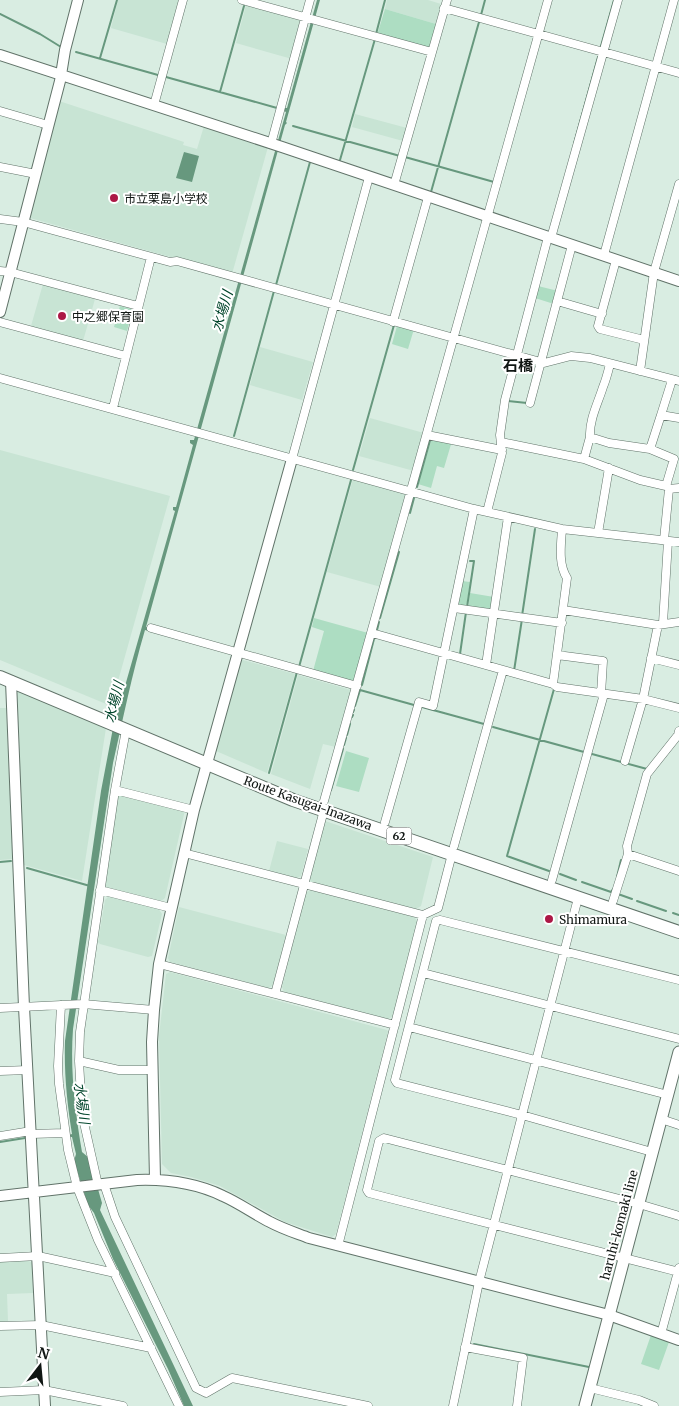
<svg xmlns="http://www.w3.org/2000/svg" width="679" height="1406" font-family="Merriweather,'Noto Sans JP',serif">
<rect width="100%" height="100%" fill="#d9ede2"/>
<path fill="#c8e4d4" d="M 118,0 L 179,0 L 167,44 L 111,28 Z
M 387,0 L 428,0 L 441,4 L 436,24 L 385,9 Z
M 246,5 L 300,19 L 302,23 L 292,59 L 236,43 Z
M 59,101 L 184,142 L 183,145 L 197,149 L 204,126 L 268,147 L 232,274 L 30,218 Z
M 355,114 L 407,128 L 403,141 L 352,127 Z
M 43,284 L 95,299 L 83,341 L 31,326 Z
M 260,347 L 313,362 L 302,400 L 250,385 Z
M 370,418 L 424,433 L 414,471 L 359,456 Z
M 0,450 L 170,496 L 111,706 L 0,660 Z
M 353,479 L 406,494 L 407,496 L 381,587 L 327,572 Z
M 239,659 L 295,674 L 267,773 L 216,751 L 214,748 Z
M 298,675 L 351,690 L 336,747 L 323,744 L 310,789 L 271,774 Z
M 19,690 L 106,728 L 82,881 L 24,865 L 17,692 Z
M 0,708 L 6,708 L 13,859 L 0,860 Z
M 120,793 L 185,810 L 165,898 L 161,901 L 105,887 L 103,885 L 116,794 Z
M 325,821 L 433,857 L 421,906 L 416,909 L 311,882 L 309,878 Z
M 277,841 L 308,849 L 301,876 L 297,878 L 269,871 Z
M 311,890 L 414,917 L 418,922 L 394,1016 L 388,1019 L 284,992 L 282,987 L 306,892 Z
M 109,896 L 158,908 L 162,914 L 152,956 L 148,957 L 100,944 L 98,942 L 105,900 Z
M 179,907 L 286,935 L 273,985 L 269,988 L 170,962 L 168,958 Z
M 170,972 L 387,1030 L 388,1032 L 336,1234 L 332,1237 L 285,1222 L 220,1186 L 191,1177 L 171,1173 L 162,1164 L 159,1036 L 166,974 Z
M 29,1261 L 32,1263 L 33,1293 L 7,1294 L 8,1321 L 0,1322 L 0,1262 Z"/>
<path fill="#adddc2" d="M 385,9 L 436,24 L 429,48 L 377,35 Z
M 538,286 L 558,291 L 554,304 L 535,298 Z
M 120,306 L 131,309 L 132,311 L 127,331 L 114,327 Z
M 397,326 L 414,329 L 408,349 L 392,344 Z
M 432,438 L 452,441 L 444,468 L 437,466 L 431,488 L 418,484 Z
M 462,581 L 470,582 L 466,608 L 457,606 Z
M 470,593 L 494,597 L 492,611 L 468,609 Z
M 314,618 L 368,633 L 354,683 L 313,671 L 324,631 L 312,627 Z
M 346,751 L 369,758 L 359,792 L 336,786 Z
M 651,1335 L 669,1342 L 659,1370 L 641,1364 Z"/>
<path fill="#67987e" d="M 317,0 L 320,0 L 286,122 L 287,123 L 285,125 L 146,627 L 148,628 L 148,631 L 145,630 C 132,674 123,719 113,763 L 73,1029 C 70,1071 75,1111 82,1152 L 89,1158 L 102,1203 L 100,1210 L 193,1406 L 184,1406 L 168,1369 L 113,1259 L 94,1213 L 88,1205 L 74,1161 L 76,1154 L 72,1137 L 70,1137 L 69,1135 L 72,1134 C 67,1103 64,1073 65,1041 L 101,791 L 113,728 L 175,511 L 173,510 L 173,507 L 176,507 L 193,445 L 190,443 L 190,440 L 194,440 L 286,112 L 284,111 L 285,108 L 287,108 Z
M 184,152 L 199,156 L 192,182 L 176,178 Z"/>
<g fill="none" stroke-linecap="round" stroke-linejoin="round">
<path stroke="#67987e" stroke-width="2" d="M 0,14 L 40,34 L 61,47
M 481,15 L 485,0
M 376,34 L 385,0
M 601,46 L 614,0
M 76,52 L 158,75
M 100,58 L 117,0
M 166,77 L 277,108
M 220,92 L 244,6
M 293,126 L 400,156
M 574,144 L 598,57
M 405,157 L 494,182
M 340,160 L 375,39
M 431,192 L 479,22
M 276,285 L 310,162
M 508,401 L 527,403
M 234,436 L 274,291
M 353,470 L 394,325
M 417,487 L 431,437
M 410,513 L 414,498
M 467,607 L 474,561 L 470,561
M 522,616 L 535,529
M 380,618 L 399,552
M 377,630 L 379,622
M 460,654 L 466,612
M 299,667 L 351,480
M 514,671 L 522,619
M 362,685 L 374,639
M 355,706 L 360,690 L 414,705
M 422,707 L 484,724
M 353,712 L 354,710
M 352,717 L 353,715
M 493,727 L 584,752
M 347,735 L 350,724
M 344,745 L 346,738
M 592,754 L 647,769
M 269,773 L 297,672
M 331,790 L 343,749
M 0,862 L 11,861
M 27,868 L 90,886
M 549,871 L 507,856 L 554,689
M 560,874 L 576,880
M 617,877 L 621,860
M 582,882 L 611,892 L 613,889
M 618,894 L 632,899
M 637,901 L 666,911
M 673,913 L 679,915
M 0,1142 L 25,1138
M 474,1344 L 589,1367"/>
<g stroke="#617369" stroke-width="9">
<path id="minor" d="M 242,0 L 432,52
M 444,8 L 679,73
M 154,105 L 183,0
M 0,111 L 48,125
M 271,144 L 310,0
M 0,167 L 36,174
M 394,185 L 447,0
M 0,219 L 23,222 L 170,262 L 177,261 L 544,363 L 571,356 L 590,358 L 679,381
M 551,238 L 618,0
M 604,255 L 674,0
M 616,260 L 598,326 L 600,329 L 644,340
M 0,271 L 10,272 L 138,306
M 557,301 L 602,314
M 0,322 L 126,356
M 393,322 L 428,197
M 610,364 C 608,372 606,380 603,387 C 598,403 589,420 590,437 L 609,443 L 650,449 L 674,459 L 666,486
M 640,371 L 654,272 L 679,184
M 0,378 L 474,509 L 562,529 L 679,542
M 530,403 L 572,245
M 113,408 L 151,257
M 661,415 L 672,380
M 427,435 L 502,450
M 501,442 L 584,459 L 640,480 L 666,486 L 669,489 L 679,488
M 650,449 L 661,415 L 679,418
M 292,459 L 369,177
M 584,459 L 590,437
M 487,512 L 502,453 L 500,435 L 505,400 L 548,237
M 598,533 L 609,468
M 664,540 L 669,489
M 454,608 L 562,623
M 563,610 L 658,625 L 679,622
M 663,623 L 668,541
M 151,628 L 357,686
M 372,633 L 553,684 L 557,687 L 643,699 L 679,708
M 557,655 L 603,661 L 601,694
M 651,658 L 679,665
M 486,665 L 508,517
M 553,684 L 567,578 C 558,564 561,545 562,529
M 625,761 L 643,699 L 658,625
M 115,790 L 194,810
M 324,801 L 548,0
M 324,810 L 275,994 L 395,1025
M 385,822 L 419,702 L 433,706 L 474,509
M 454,846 L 503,670
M 184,853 L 423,915 L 438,908 L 452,854
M 628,854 L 627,846 L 647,774 L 678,735 L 679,731
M 552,880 L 604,694
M 100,890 L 171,908
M 613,901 L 628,854 L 679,871
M 159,964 L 275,994
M 423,973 L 679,1039
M 61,1005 L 58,1066 L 59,1084 L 68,1150 L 77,1187 L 98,1240 L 179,1406
M 0,1008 L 83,1004 L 154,1010
M 409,1027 L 668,1095
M 79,1061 L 119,1070 L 152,1070
M 0,1071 L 28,1070
M 661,1119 L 679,1125
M 31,1134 L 65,1133
M 0,1136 L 31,1131
M 652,1152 L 522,1115 L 397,1083 L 395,1080 L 436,921 L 440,920 L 679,980
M 104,1184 L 115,1217 L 196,1388 L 206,1393 L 232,1378 L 368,1406
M 98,1185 L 82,1114 L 79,1061 L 80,1032 L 115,790 L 126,730
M 679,1216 L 639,1204 L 384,1138 L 379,1141 L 367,1190 L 369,1193 L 679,1272
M 338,1246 L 423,915
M 0,1258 L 38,1256 L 115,1273
M 0,1326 L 41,1325 L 151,1348
M 661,1334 L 679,1268
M 465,1347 L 523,1358 L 517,1406
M 590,1388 L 639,1400 L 654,1406
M 0,1392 L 44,1390 L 123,1406
M 453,1406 L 479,1282 L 578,898"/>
</g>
<g stroke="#617369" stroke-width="12">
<path id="tertiary" d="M 0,55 L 282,147 L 679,281
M 0,312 L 60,81 L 65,50 L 78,0
M 11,681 L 24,1007 L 45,1406
M 155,1179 L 152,1042 L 154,1010 L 159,964 L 194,810 L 292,459
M 0,1196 L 137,1180 C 166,1179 196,1183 223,1196 C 239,1203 254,1214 270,1222 C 283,1229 296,1233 309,1238 L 609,1315 L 679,1340"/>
</g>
<g stroke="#617369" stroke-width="13">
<path id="secondary" d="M 585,1406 L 679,1052"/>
</g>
<g stroke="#617369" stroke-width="14">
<path id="primary" d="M 0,677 L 293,800 L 679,932"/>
</g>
<use href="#minor" stroke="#fff" stroke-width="8"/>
<use href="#tertiary" stroke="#fff" stroke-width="10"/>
<use href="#secondary" stroke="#fff" stroke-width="11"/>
<use href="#primary" stroke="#fff" stroke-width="12"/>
</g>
<g fill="#ac1846" stroke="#fff" stroke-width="2">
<circle cx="114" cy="198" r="5"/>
<circle cx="62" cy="316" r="5"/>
<circle cx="549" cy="919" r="5"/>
</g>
<g text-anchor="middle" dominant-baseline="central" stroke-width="4" stroke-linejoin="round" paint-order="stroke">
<rect fill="#fff" stroke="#585c5a" stroke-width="1" x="386.5" y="827.5" width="25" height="17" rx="4"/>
<g font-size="11" font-weight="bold" fill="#101613">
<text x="399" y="836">62</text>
</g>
<g font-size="12" fill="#101613" stroke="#fff" text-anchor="start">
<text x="124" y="198">市立栗島小学校</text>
<text x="72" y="316">中之郷保育園</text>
<text x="559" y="919">Shimamura</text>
</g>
<g font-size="12" fill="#101613" stroke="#fff">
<text transform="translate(308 803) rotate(20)">Route Kasugai-Inazawa</text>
<text transform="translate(619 1225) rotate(-75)">haruhi-komaki line</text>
</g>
<g font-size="14" font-style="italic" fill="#00452b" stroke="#fff">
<text transform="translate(222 311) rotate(-74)">水場川</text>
<text transform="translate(114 702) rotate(-76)">水場川</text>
<text transform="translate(82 1103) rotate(82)">水場川</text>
</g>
<g font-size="15" font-weight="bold" fill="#101613" stroke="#fff">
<text x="518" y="365">石橋</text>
</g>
</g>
<g transform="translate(40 1366) rotate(16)" stroke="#ffffff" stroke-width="4" paint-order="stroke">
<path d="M0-4L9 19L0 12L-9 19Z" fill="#101613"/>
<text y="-8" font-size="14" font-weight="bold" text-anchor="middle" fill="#101613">N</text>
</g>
</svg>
